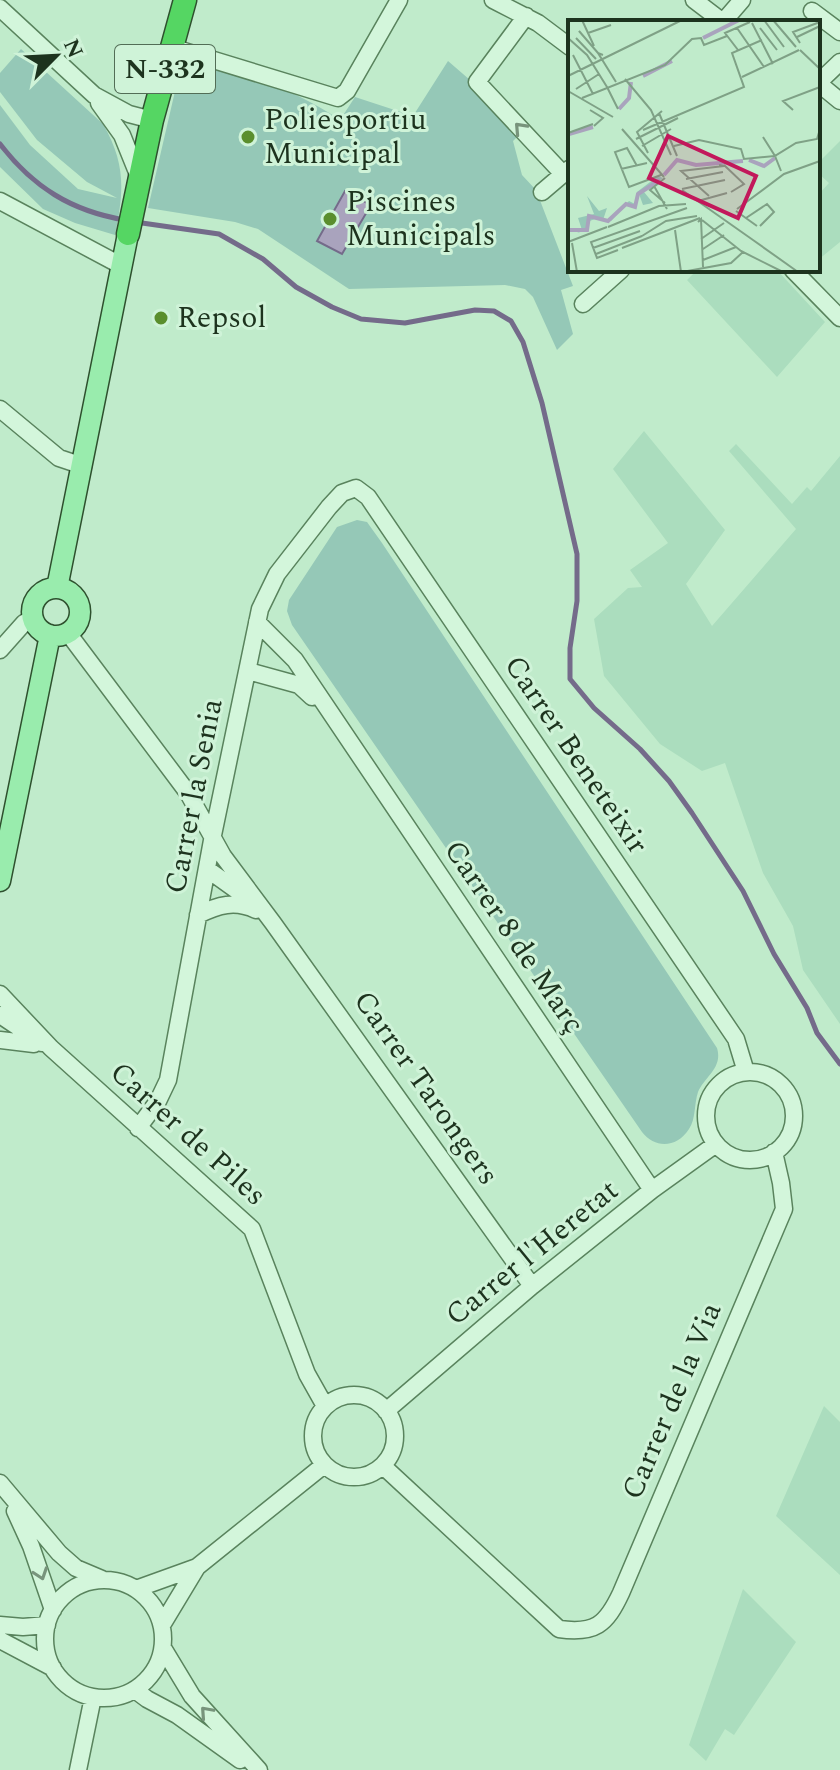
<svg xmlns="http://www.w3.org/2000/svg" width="840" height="1770" font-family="Spectral,serif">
<rect width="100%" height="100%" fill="#c0ebcb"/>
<path fill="#abddbe" d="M 840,141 L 840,242 L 818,260 L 818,195 L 829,183 L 818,173 L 818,163 Z
M 697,270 L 777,270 L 825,322 L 777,377 L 687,280 Z
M 644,431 L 725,530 L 686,584 L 712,626 L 796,529 L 729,451 L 736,444 L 792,504 L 807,487 L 811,491 L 840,456 L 840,1024 L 803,970 L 793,926 L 763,873 L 725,763 L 702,771 L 660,744 L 604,676 L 594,619 L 628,588 L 642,587 L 630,570 L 668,543 L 613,469 Z
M 824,1406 L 840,1422 L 840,1575 L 776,1516 Z
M 743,1589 L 796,1642 L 734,1735 L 725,1729 L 706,1761 L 689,1745 Z"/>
<path fill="#95c8b7" d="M 21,49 L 103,124 C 126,164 124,191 115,235 L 75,223 L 43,209 L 0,167 L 0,105 L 30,145 L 78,189 L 117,198 L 87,182 L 37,140 L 0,92 L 0,73 Z
M 182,61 C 236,70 294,88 340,120 L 355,97 L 413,116 L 448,61 L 470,80 L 519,135 L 513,141 L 522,175 L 536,190 L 573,286 L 561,290 L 573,334 L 557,350 L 533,297 L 525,289 L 505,285 L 349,289 L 258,229 L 235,222 L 148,208 Z
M 357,520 L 367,522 L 382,543 L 717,1048 C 723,1068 705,1076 698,1092 C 694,1104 696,1119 689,1129 C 677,1148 655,1149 642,1132 L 292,625 L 287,611 L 289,600 L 337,527 Z"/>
<path fill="#a9a3bd" stroke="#746b8a" stroke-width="2" d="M 345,191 L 371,205 L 342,254 L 317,241 Z"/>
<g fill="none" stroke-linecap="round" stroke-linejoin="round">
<path stroke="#746b8a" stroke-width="5" d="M 0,144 C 33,187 71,211 125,220
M 135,222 L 219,234 L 263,259 L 296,287 L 332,307 L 361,319 L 405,323 L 475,310 L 494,311 L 511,321 L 523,342 L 542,403 L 577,554 L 577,601 L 570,648 L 570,679 L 594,708 L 640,749 L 669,781 L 692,813 L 743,891 L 774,954 L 807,1008 L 817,1033 L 840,1064"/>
<g stroke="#59835d" stroke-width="19">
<path id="minor" d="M 493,0 L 538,23 L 570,47
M 694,0 L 723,22
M 0,8 L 94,95 L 129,114 L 152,120
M 812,11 L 840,32
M 526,16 L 477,82 L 563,174
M 723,22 L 742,0
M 171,47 L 338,98 L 347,91 L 399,0
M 818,83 L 840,62
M 818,83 L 840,101
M 99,103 L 122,135 L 139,177
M 542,192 L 569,169
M 0,201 L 122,266
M 793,270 L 840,318
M 583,304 L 621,270
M 0,409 L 59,458 L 83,466
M 257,622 L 295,660 L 652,1190
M 68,633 L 188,793 L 223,856 L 273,923 L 532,1286
M 0,650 L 24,623 L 33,618
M 248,671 L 299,685 L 312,697
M 207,869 L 246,897
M 198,915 C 218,905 235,900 256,910
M 0,994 L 51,1048 L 252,1229 L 307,1374 L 325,1406
M 0,1015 L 42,1043
M 0,1040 L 34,1044
M706 1116a44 44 0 1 1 88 0a44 44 0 1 1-88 0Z
M 138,1128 L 158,1101 L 168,1080 L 213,835 L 260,609 L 277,574 L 329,507 L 342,493 L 356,488 L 368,497 L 736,1039 L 746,1072
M313 1436a41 41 0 1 1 82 0a41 41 0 1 1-82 0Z
M 386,1411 L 532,1286 L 652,1190 L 716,1144
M 383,1466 L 559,1629 C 595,1634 606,1625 621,1593 L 784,1209 L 781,1183 L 774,1152
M 0,1483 L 59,1553 L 76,1568 L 102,1579
M 15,1511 L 31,1546 L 53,1610
M45 1639a59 59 0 1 1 118 0a59 59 0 1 1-118 0Z
M 136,1589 L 197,1567 L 324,1465
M 0,1625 L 23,1627 L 47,1625
M 162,1625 L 197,1567
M 0,1640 L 53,1668
M 163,1648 L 192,1696 L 259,1770
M 135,1690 L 147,1699 L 177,1715 L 240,1760
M 78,1770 L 93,1697"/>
</g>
<g stroke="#2e502e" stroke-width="23">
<path id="major" d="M 57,588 L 128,234
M32 612a24 24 0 1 1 48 0a24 24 0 1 1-48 0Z
M 0,881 L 50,635"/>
</g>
<g stroke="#2e502e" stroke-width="25">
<path id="highway" d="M 128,234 L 152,120 L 185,0"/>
</g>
<use href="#minor" stroke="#d3f6db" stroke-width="16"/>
<use href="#major" stroke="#99ecad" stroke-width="20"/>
<use href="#highway" stroke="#55d663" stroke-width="22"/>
</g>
<defs><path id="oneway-chevron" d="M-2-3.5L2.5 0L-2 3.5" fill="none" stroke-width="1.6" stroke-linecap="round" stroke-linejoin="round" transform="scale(2)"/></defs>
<g stroke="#78947c">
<use href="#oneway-chevron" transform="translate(520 128) rotate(-133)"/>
<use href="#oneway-chevron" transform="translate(41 1574) rotate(71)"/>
<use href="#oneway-chevron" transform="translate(206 1712) rotate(-132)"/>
</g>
<g fill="#5a8e2d" stroke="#cff3d8" stroke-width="3">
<circle cx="248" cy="137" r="8"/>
<circle cx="330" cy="219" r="8"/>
<circle cx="161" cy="318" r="8"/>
</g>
<g text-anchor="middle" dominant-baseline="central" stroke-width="6" stroke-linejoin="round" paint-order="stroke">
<rect fill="#cff3d8" stroke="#526d56" stroke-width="2" x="115" y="45" width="100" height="48" rx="6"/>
<g font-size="28" font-weight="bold" fill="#1d331e">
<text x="165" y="69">N-332</text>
</g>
<g font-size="30" fill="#1d331e" stroke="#cff3d8" text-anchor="start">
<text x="264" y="120">Poliesportiu<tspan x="264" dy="34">Municipal</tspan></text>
<text x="346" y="202">Piscines<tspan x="346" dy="34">Municipals</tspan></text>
<text x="177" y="318">Repsol</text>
</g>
<g font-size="30" fill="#1d331e" stroke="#cff3d8">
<text transform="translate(576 755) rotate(56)">Carrer Beneteixir</text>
<text transform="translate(194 796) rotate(-79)">Carrer la Senia</text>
<text transform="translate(514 937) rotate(56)">Carrer 8 de Març</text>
<text transform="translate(426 1088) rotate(55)">Carrer Tarongers</text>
<text transform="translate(188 1134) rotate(42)">Carrer de Piles</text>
<text transform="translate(532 1253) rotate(-39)">Carrer l'Heretat</text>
<text transform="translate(672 1401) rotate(-67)">Carrer de la Via</text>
</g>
</g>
<g transform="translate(568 20)">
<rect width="252" height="252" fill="#c0ebcb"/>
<path d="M 90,156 L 95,158 L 76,172 L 85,183 L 75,185 L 71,174 L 67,186 L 58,184 L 43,201 L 27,199 L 19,202 L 19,210 L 9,213 L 14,210 L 10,198 L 26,194 L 19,176 L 31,191 L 39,188 L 35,200 L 43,199 L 61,181 L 67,184 L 69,172 Z" fill="#95c8b7"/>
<path fill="none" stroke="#a9a3bd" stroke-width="4" d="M 135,18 L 171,0M 75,56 L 104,41M 51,89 L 61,78 L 63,62M 1,114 L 25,107M 181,140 L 196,146 L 207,138M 96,155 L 109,140 L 128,145 L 175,141M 0,210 L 19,210 L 21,196 L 40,201 L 58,184 L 67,187 L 70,174 L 92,160"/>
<path fill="none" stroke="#7fa186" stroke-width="2" d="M 14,0 L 26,26M 196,0 L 216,27M 205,0 L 228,27M 184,3 L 205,44M 169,8 L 196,47M 192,8 L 209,30M 20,13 L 43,5M 15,16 L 11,11 L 30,33M 229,17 L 252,6M 0,18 L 19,35 L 39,67M 8,18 L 28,39M 232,23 L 225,12 L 252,2M 170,30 L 157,13 L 182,2M 232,30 L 252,49M 5,35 L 25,74M 35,35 L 30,33 L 48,62M 0,56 L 114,0M 174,57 L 231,30M 57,59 L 83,90 L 103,135M 39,67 L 50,89M 8,69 L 31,54M 0,71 L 45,97M 14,78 L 97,45 L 124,19 L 133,18 L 136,25 L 159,16M 22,90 L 35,98 L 26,106M 225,90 L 215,81 L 252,67M 91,93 L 109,136M 54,109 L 96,157M 75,110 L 176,67 L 164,33 L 194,20M 0,113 L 25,104M 68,119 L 110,98M 74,126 L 103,109M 106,126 L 131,120 L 173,129 L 176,139 L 207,136 L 195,117M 80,133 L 69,112 L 94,91M 156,145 L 176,164 L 163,172M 69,146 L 59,128 L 47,132 L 61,167 L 93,155M 53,149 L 79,143M 213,151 L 207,136 L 228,123 L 249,119 L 252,109M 97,158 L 82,170 L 97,183M 118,159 L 155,152M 86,166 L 99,189M 114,169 L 157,160M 114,170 L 185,220M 141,176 L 113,151 L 156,146 L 151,145M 130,181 L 159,173M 169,189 L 216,154 L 252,141M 168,191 L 189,206M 178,198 L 199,184 L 206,192 L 192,206M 134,200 L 173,231 L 215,252M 130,202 L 133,199 L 135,247M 40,207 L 91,186 L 118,184M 107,210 L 113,252M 74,216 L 98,201 L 129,196M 133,219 L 156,203M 185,220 L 230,252M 0,222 L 39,207M 4,223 L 9,252M 25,228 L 72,211M 54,228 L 132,198M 135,229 L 156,215M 50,230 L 29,238 L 23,222 L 119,188M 28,234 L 74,216M 135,240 L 168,227M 13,252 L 49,252M 114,252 L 163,243 L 175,232"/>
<path fill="#c2185b" fill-opacity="0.15" stroke="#c2185b" stroke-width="4" d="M 100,116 L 188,156 L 170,198 L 81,158 Z"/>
<rect width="252" height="252" fill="none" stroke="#1d331e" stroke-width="4"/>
</g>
<g transform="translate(56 56) rotate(66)" stroke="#cff3d8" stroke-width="6" paint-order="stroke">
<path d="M0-6L14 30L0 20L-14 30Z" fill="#1d331e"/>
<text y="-12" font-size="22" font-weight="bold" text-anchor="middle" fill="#1d331e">N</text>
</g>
</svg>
